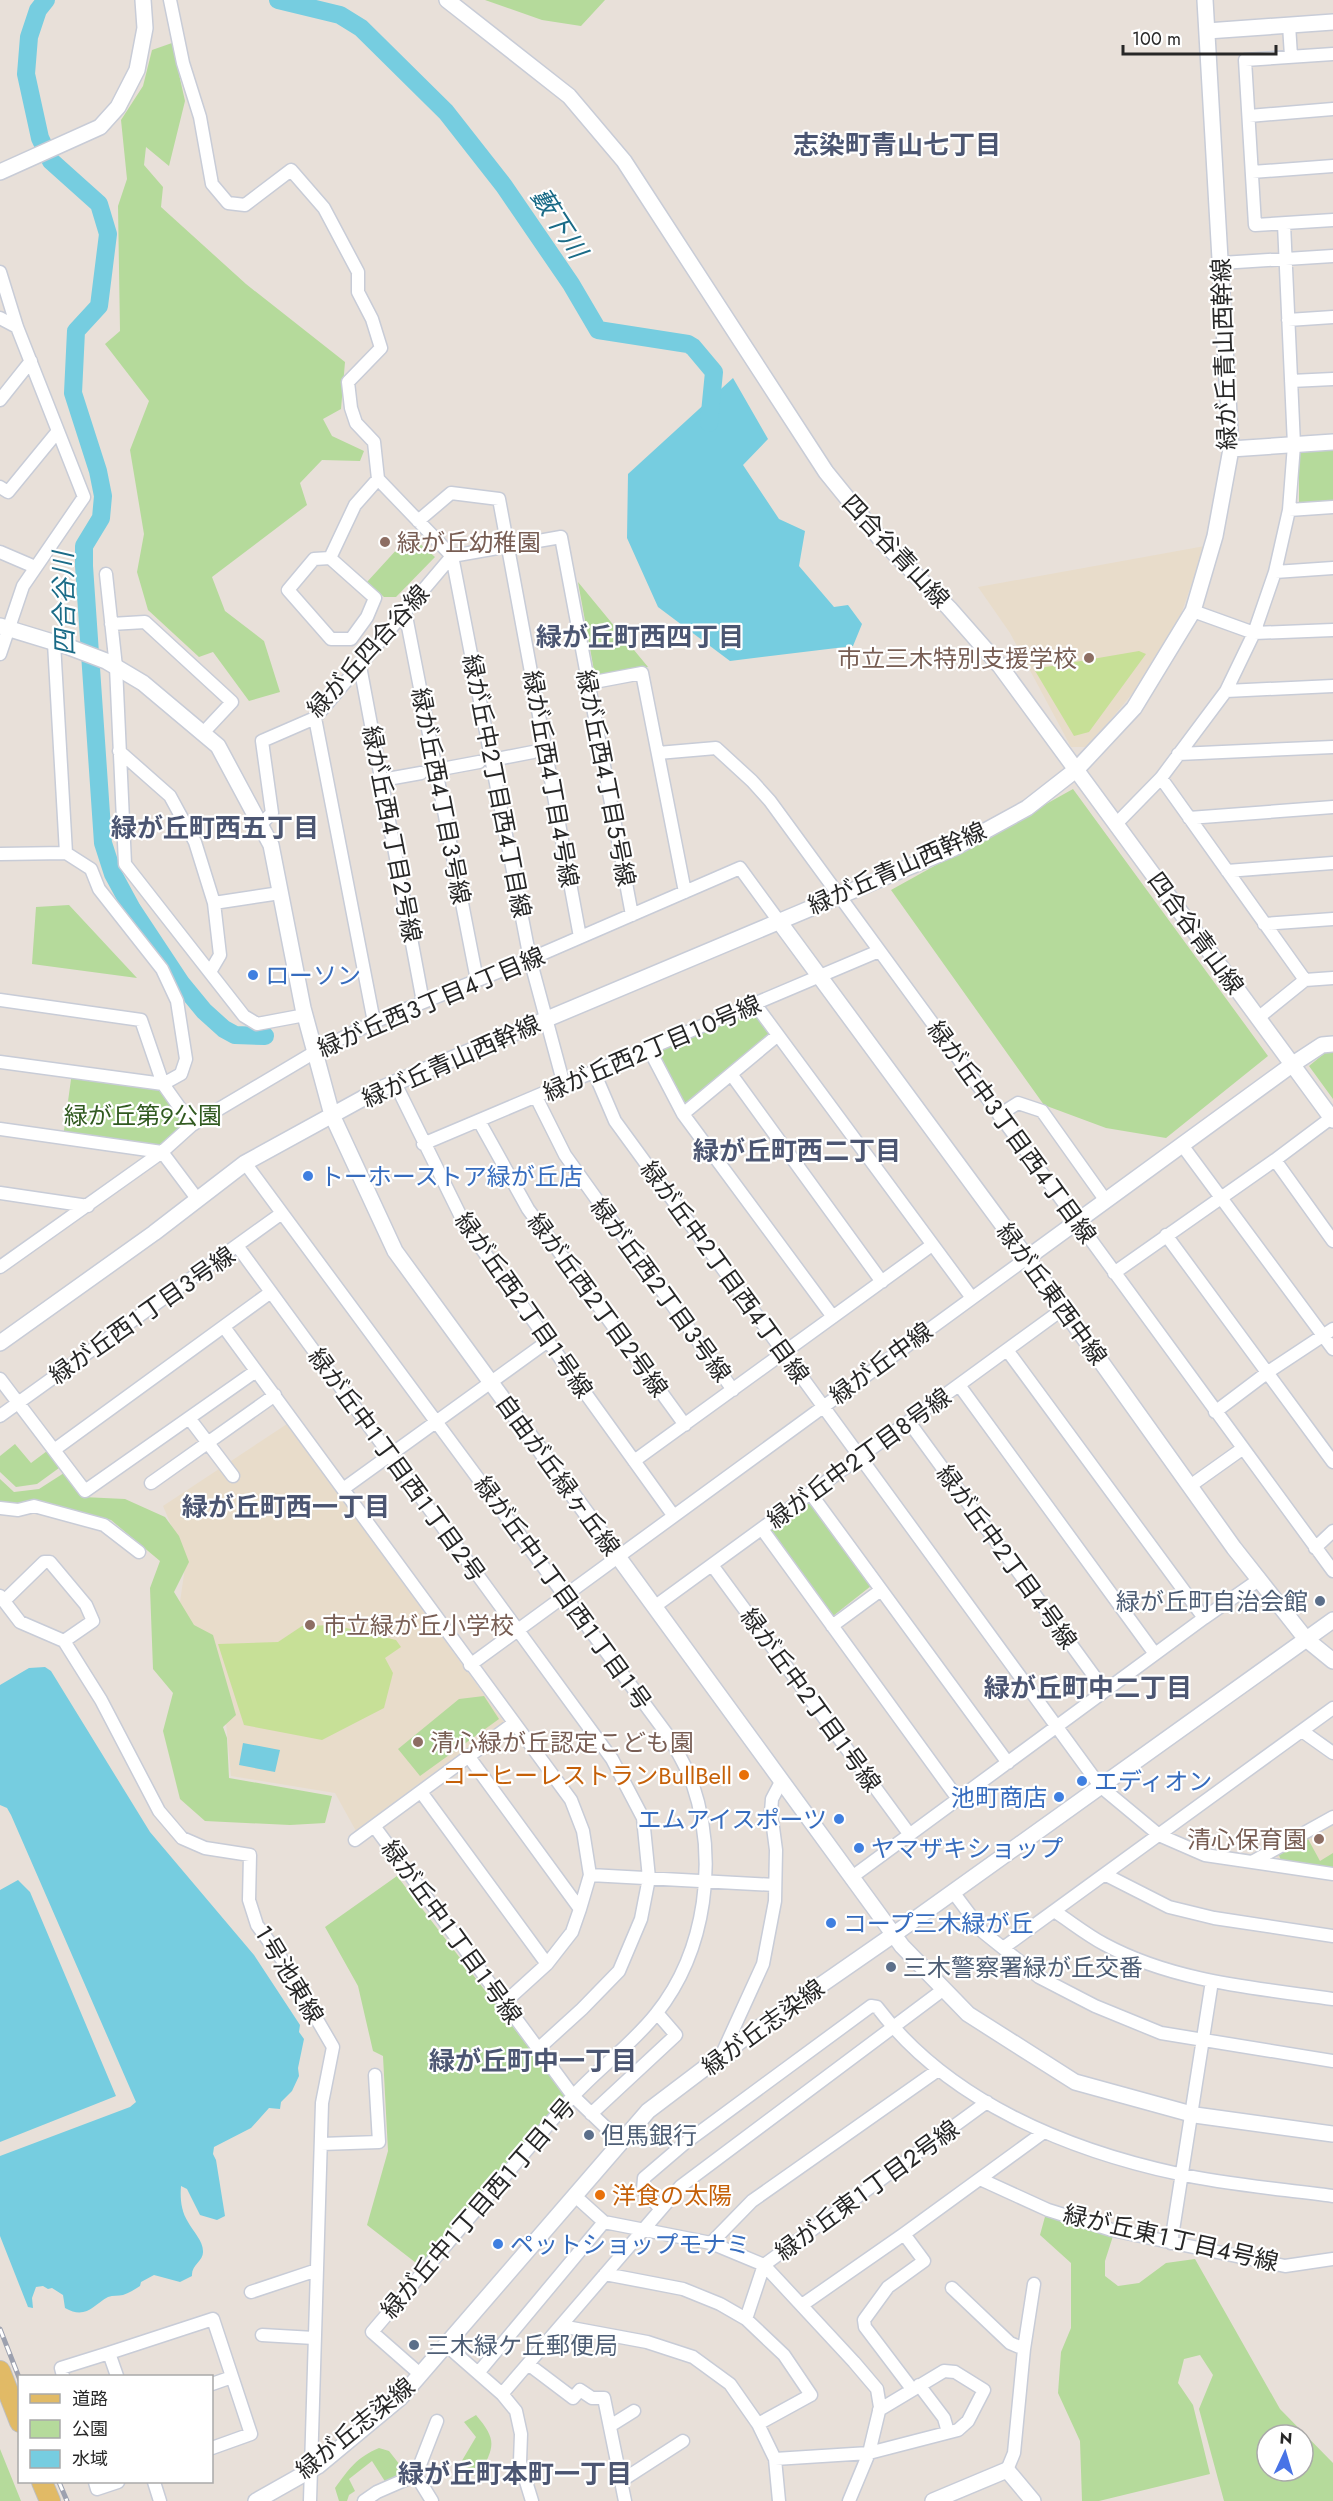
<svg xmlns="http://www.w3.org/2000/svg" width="1333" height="2501" font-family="Jost,'Noto Sans JP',sans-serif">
<rect width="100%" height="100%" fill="#e8e0d9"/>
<path fill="#e8dcca" d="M 1205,546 L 1180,617 L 1141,683 L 1088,747 L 1071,747 L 1010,633 L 978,587 Z
M 287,1424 L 504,1722 L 356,1831 L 335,1793 L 231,1776 L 225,1712 L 179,1609 L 186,1560 L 163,1506 Z
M 1333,1823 L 1333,1870 L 1279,1863 L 1276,1855 Z"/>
<path fill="#b5da9b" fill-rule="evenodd" d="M 485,0 L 605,0 L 581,26 L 542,20 Z
M 172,43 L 185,101 L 169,166 L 146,147 L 144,165 L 163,187 L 161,207 L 246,284 L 345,362 L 341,409 L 323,419 L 332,436 L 364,451 L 360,461 L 322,460 L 300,483 L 307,505 L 212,577 L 225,611 L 264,641 L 280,692 L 249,701 L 213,652 L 199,657 L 148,610 L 137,572 L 144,534 L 130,450 L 149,401 L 105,344 L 120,331 L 118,206 L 127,179 L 121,120 L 143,86 L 152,50 Z
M 1333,448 L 1333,502 L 1299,504 L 1299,449 Z
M 410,535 L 435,557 L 396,597 L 384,597 L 367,582 Z
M 578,582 L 648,667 L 595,676 Z
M 1073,789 L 1268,1056 L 1166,1138 L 1106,1128 L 1044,1105 L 891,890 Z
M 69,905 L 137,978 L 32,964 L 36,907 Z
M 751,1010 L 772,1033 L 689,1105 L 683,1105 L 656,1055 L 657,1050 Z
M 1333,1051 L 1333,1099 L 1309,1066 L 1326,1052 Z
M 72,1072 L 163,1084 L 192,1125 L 162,1152 L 63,1138 Z
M 15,1444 L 31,1463 L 47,1451 L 59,1468 L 37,1484 L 16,1487 L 0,1472 L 0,1456 Z
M 64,1473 L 83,1497 L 125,1499 L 165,1517 L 179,1536 L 189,1562 L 174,1592 L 194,1625 L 213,1635 L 236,1715 L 223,1727 L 227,1738 L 229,1778 L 332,1796 L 325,1823 L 290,1825 L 205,1821 L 180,1799 L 163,1731 L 173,1693 L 153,1669 L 150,1588 L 160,1561 L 111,1520 L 36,1500 L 13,1505 L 0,1501 L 0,1479 L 14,1492 L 39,1489 Z
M 811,1494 L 876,1582 L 828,1620 L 762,1529 Z
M 484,1696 L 499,1719 L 420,1776 L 398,1749 L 459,1699 Z
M 1308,1839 L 1320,1861 L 1333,1853 L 1333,1869 L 1281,1861 L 1279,1855 Z
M 397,1876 L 566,2096 L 420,2266 L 367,2225 L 388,2151 L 383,2056 L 373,2051 L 358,1986 L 325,1927 Z
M 1046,2213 L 1113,2236 L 1105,2261 L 1105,2276 L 1118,2286 L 1139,2283 L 1166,2263 L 1195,2259 L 1280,2409 L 1333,2463 L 1333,2501 L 1224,2501 L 1199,2409 L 1213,2375 L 1200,2355 L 1184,2359 L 1178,2383 L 1193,2405 L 1210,2474 L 1099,2501 L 1082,2501 L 1080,2441 L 1058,2393 L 1061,2352 L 1071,2328 L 1071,2263 L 1040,2235 ZM 1267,2435 L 1303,2435 L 1303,2471 L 1267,2471 Z
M 476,2415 C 499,2442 493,2447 479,2477 L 457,2469 L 476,2437 L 464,2422 Z
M 379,2448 L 389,2451 L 407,2474 L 386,2483 L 372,2461 L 349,2479 L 355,2491 L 349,2495 L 347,2501 L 339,2501 L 335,2488 C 349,2469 357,2457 379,2448 Z
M 0,2449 L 21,2501 L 0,2501 Z"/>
<path fill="#c7e097" d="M 1139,651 L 1146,654 L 1089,732 L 1074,736 L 1034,669 Z
M 334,1625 L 396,1640 L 401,1647 L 385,1658 L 393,1673 L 384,1708 L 322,1740 L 244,1725 L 218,1644 L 278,1642 L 302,1626 Z"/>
<path fill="#76cde0" d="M 733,378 L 768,439 L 743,465 L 779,519 L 805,531 L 799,566 L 834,607 L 848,605 L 862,624 L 853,646 L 730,661 L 658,607 L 627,538 L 628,474 Z
M 45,1667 L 51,1671 L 150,1832 L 254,1955 L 300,2025 L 299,2032 L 304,2039 L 298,2068 L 299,2076 L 292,2091 L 281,2102 L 280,2109 L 269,2108 L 251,2128 L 214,2147 L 213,2154 L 216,2160 L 225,2216 L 217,2220 L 200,2215 L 187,2189 L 181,2186 C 180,2198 181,2211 188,2222 C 193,2231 203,2241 203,2251 C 204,2261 191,2265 192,2276 L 180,2282 L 154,2275 L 141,2282 L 140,2286 C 134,2290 129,2293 123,2295 C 118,2296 113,2295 108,2297 C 93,2305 86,2320 65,2308 L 63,2295 L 52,2288 L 48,2289 L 43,2286 L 36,2287 L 32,2298 L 33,2308 L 28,2307 L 0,2236 L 0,2156 L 130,2107 L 136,2102 L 11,1815 L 7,1808 L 0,1805 L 0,1685 L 29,1668 Z
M 243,1743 L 280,1750 L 275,1772 L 239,1765 Z
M 18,1880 L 30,1892 L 116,2096 L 0,2142 L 0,1890 Z"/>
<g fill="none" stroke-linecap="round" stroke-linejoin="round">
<path stroke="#76cde0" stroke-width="18" d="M 46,0 L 38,10 L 29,37 L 26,74 L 40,138 L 51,161 L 99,204 L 108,234 L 99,306 L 76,331 L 73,393 L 98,471 L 103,496 L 101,518 L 84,546 L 84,566 L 103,843 L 113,874 L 132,909 L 181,983 L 204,1011 L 224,1029 L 235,1035 L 265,1036
M 278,0 L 340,15 L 361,28 L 446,112 L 504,186 L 571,284 L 598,330 L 688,344 L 693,347 L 714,372 L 709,423"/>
<g stroke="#c8ccd7" stroke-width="15">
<path id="minor" d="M 170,0 L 183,63 L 200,117 L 212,184 L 228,203 L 245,205 L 291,170 L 324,208 L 358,272 L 358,292 L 372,319 L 381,348 L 348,382 L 351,408 L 356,423 L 374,442 L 378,479 L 452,556
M 1289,25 L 1291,56
M 1333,54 L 1245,60 L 1255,225 L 1333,220
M 1249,116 L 1333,109
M 1252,172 L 1333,166
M 1221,263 L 1333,256
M 0,272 L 17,327 L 84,497 L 23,586 L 0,654
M 0,318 L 17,327
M 1288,320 L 1333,317
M 1291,381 L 1333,379
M 0,400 L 31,361
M 0,487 L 8,492 L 58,431
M 1289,510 L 1333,507
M 418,521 L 451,493 L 499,499 L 580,937
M 0,552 L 35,567
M 452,556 L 530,959 L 564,1085
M 452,556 L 561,537 L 632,915
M 330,558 L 375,598 L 367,617 L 351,639 L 331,639 L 288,590 L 314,559 L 330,558 L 355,505 L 378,479
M 1275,572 L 1333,568
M 106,574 L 116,667 L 125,864 L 244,1016 L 257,1024 L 305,1015
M 405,611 L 477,980
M 1193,611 L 1254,633 L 1333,630
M 111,624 L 145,622 L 232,702 L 203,733
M 360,666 L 423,1002
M 589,683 L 642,673 L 685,892
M 1226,691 L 1333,686
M 315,718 L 374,1022
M 119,751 L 170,796 L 195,842 L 214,903 L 220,955 L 210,972
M 658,753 L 716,748 L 752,781 L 770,801 L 1333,1571
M 1178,754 L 1333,747
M 492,760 L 533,752
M 436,770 L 479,762
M 1161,778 L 1305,980
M 382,780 L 421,773
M 1189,818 L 1333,807
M 1116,824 L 1161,778 L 1226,691 L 1254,633 L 1275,572 L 1289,510 L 1294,445 L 1284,224
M 260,825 L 272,813 L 262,741 L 315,718 L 452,556
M 0,854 L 66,853
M 1227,871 L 1333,863
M 214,903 L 280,893
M 1264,924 L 1333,919
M 0,1000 L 141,1020 L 163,1084 L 192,1125
M 755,1004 L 972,1298
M 1258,1018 L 1305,980 L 1333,978
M 649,1049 L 683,1114 L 833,1317
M 0,1062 L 163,1084 L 181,1074 L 186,1059 L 177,1001 L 162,969 L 99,889 L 91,869 L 66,853 L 54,643
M 594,1072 L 615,1121 L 1100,1786 L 1159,1835 L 1205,1855 L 1333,1874
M 731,1074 L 882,1282
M 395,1083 L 466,1227 L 673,1515
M 536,1097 L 565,1155 L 733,1390
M 683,1114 L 778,1035
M 999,1115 L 1018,1103 L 1042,1111 L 1106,1201
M 479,1121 L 528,1209 L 685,1425
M 0,1129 L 162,1152 L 198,1200
M 423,1144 L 879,951
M 1182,1145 L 1333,1349
M 1275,1160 L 1333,1241
M 245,1163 L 672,1741 C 678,1754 687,1768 692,1782 C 718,1858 707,1950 656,2014 C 630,2047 593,2072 566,2104 C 501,2180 436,2256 372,2332 L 421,2375
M 0,1193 L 88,1206
M 1166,1235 L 1333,1462
M 238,1247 L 612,1759 L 643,1818 L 649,1878 L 641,1919 L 619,1971 L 582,2009 L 538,2049
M 0,1267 L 162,1152 L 192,1125 L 315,1052 L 374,1022 L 530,959 L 740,868 L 778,920
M 1114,1273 L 1275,1160 L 1331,1118
M 224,1327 L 571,1800 L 583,1831 L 590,1875 L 580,1909 L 572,1932 L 547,1964 L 504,2003
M 1007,1350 L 1204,1618
M 0,1379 L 85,1491 L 256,1371
M 959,1385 L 1155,1654
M 1215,1412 L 1268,1372 L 1333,1329
M 0,1416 L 282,1213
M 189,1418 L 233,1476
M 909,1422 L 1105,1691
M 54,1450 L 271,1292
M 634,1461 L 932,1245
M 151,1483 L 275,1395
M 1190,1486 L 1242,1449
M 343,1489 L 548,1341
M 811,1494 L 1008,1763
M 0,1508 L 18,1510 L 34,1506 L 104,1525 L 139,1552
M 762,1529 L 958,1799
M 1315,1548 L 1333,1531
M 712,1565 L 910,1835
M 0,1596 L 20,1622 L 64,1641 L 101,1700 L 159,1811 L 182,1838 L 205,1848 L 250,1855 L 249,1900 L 257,1925 L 283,1961 L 333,2047 L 322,2103 L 310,2501
M 4,1601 L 44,1562 L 50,1562 L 86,1605 L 93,1621 L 64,1641
M 654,1607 L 1063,1309
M 832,1626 L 881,1590
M 470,1665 L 1027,1258
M 514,1723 L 374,1826 L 573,2096 L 621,2142
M 1302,1731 L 1333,1753
M 469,1757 L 580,1909
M 421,1792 L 547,1964
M 355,1840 L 374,1826
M 1252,1862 L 1333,1817
M 590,1875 L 775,1885
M 1106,1875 L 1169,1907 L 1214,1918 L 1333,1936
M 852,1877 L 1204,1618 L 1260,1579
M 953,1892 L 983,1932 L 1039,1977 L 1095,2006 L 1161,2033 L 1333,2061
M 1054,1911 C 1071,1922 1087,1935 1104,1944 C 1174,1982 1256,1988 1333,1999
M 1003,1948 L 1333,1708
M 722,2054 L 763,1964 L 775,1901 L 776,1850 L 771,1812 L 772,1799 L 782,1780
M 591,2114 L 676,2035 L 657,2013
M 321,2144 L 379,2142 L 375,2075
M 980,2179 L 1048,2210 L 1112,2230 L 1285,2266 L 1333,2259
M 574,2195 L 604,2222 L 711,2243 L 764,2265 L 854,2362 L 877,2389 L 880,2407 L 869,2453 L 849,2501
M 661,2209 L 643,2190 L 644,2178 L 685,2143 L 871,2006 L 877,2007 C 948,2101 1067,2150 1179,2174 C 1229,2185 1282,2189 1333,2196
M 904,2234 L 924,2261 L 888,2287 L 864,2320 L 865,2327 L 912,2389
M 711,2243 L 752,2201 L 938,2070
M 1171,2243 L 1212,1981
M 605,2274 L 683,2289 L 720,2304 L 746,2319 L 784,2355 L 811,2395 L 758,2424
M 952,2288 L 1010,2343 L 1024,2349
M 251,2292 L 317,2270
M 802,2305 L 904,2234 L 1044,2132
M 746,2319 L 764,2265 L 987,2102
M 561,2326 L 647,2342 L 693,2357 L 730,2384 L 758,2424 L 775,2459 L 779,2501
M 262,2335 L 314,2338
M 446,2345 L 502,2394 L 681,2186 L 944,1989
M 528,2364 L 573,2398 L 580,2390 L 592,2398 L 604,2398 L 625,2501
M 478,2373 L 604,2222
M 63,2376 L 61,2368 L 109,2353
M 117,2376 L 109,2353 L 213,2319 L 251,2434 L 212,2448
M 212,2384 L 232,2377
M 919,2385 L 944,2418 L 948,2432
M 502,2394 L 516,2411 L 521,2434 L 520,2462 L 532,2501
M 610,2426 L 634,2411
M 775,2459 L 869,2453 L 958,2430 L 968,2421 L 984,2390 L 955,2372 L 944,2371 L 879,2410
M 1007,2470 L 1014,2453 L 1024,2349 L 1034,2284
M 416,2475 L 437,2421
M 621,2481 L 683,2441
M 95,2482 L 97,2489 L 118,2482
M 154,2482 L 160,2501
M 364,2501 L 377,2492 L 416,2475 L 432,2501"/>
</g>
<g stroke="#c8ccd7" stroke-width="18">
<path id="tertiary" d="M 447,0 L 569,96 L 624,161 L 826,472 L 882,541 L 949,608 L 1000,666 L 1333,1120
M 1207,31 L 1333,22
M 0,172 L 100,127 L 118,107 L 137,70 L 145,28 L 143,0
M 1231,449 L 1333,442
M 0,626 L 69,647 L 106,661 L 143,683 L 218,746 L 271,845 L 303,1008 L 332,1115 L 395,1251 L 902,1946 L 968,2014 L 1075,2082 L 1195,2115 L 1333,2134
M 778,920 L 1027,1258 L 1234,1548 L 1306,1639 L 1333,1661
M 1027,1258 L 1293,1064 L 1322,1045 L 1333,1044
M 0,1343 L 154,1233 L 245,1163 L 378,1090 L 954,848 L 1027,808 L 1077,769 L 1134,708 L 1193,611 L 1215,536 L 1231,449 L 1205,0
M 256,2501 L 318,2466 L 400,2398 L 648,2111 L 743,2039 L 893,1935 L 1333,1620
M 933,2501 L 1007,2470 L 1033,2501"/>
</g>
<g stroke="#bebebe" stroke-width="22">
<path id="primary" d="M 0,2371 L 20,2422
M 42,2482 L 50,2501"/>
</g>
<use href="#minor" stroke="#fff" stroke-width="12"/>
<use href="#tertiary" stroke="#fff" stroke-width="15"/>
<use href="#primary" stroke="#e1ba66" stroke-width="20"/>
<g stroke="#9da1af" stroke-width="5">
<path id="rail" d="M 0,2329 L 20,2380
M 59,2482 L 67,2501"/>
</g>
<use href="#rail" stroke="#fff" stroke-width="3" stroke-dasharray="9" stroke-linecap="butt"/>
</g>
<g fill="#8d6e63" stroke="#fff" stroke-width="2">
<circle cx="385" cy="542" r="6"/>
<circle cx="1089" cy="658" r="6"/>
<circle cx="310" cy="1625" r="6"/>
<circle cx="418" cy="1742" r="6"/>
<circle cx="1319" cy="1839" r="6"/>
</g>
<g fill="#3f7fe0" stroke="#fff" stroke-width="2">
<circle cx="253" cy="975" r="6"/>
<circle cx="308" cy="1176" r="6"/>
<circle cx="1082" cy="1781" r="6"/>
<circle cx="1059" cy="1797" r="6"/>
<circle cx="839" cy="1819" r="6"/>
<circle cx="859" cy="1848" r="6"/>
<circle cx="831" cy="1923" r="6"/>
<circle cx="498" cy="2244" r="6"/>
</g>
<g fill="#5c6f8a" stroke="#fff" stroke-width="2">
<circle cx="1320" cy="1601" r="6"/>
<circle cx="891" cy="1967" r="6"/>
<circle cx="589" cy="2135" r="6"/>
<circle cx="414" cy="2345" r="6"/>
</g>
<g fill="#e8710a" stroke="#fff" stroke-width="2">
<circle cx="744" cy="1775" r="6"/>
<circle cx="600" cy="2195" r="6"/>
</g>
<g text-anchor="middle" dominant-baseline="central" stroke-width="4.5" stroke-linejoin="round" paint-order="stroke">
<g font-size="24" fill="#272727" stroke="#fff">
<text transform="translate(1224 354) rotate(-92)">緑が丘青山西幹線</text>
<text transform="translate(896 551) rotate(47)">四合谷青山線</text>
<text transform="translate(368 651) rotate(-48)">緑が丘四合谷線</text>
<text transform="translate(606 778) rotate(79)">緑が丘西４丁目５号線</text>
<text transform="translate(551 779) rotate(80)">緑が丘西４丁目４号線</text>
<text transform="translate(497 786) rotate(79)">緑が丘中２丁目西４丁目線</text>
<text transform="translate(441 796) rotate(79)">緑が丘西４丁目３号線</text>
<text transform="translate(392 834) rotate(79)">緑が丘西４丁目２号線</text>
<text transform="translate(897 868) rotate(-24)">緑が丘青山西幹線</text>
<text transform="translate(1196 933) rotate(54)">四合谷青山線</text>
<text transform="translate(431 1002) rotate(-23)">緑が丘西３丁目４丁目線</text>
<text transform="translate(652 1048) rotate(-23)">緑が丘西２丁目１０号線</text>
<text transform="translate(451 1061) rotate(-24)">緑が丘青山西幹線</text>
<text transform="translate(1012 1132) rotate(54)">緑が丘中３丁目西４丁目線</text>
<text transform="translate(725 1272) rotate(54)">緑が丘中２丁目西４丁目線</text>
<text transform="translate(661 1290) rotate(54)">緑が丘西２丁目３号線</text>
<text transform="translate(1052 1294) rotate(54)">緑が丘東西中線</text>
<text transform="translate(524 1305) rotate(55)">緑が丘西２丁目１号線</text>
<text transform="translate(598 1305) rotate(54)">緑が丘西２丁目２号線</text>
<text transform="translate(142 1315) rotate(-35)">緑が丘西１丁目３号線</text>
<text transform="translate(881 1363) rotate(-36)">緑が丘中線</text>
<text transform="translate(859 1458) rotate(-36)">緑が丘中２丁目８号線</text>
<text transform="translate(397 1465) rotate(54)">緑が丘中１丁目西１丁目２号</text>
<text transform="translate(558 1475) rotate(54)">自由が丘緑ヶ丘線</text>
<text transform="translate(1007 1557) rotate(54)">緑が丘中２丁目４号線</text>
<text transform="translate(563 1593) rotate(54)">緑が丘中１丁目西１丁目１号</text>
<text transform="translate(811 1700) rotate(54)">緑が丘中２丁目１号線</text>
<text transform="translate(452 1932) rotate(54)">緑が丘中１丁目１号線</text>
<text transform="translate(289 1974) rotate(59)">１号池東線</text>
<text transform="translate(763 2027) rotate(-36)">緑が丘志染線</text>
<text transform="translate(867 2190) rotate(-36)">緑が丘東１丁目２号線</text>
<text transform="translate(478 2208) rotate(-49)">緑が丘中１丁目西１丁目１号</text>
<text transform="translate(1171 2238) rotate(13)">緑が丘東１丁目４号線</text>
<text transform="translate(355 2428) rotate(-39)">緑が丘志染線</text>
</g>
<g font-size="24" fill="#785e54" stroke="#fff" text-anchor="start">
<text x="397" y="542">緑が丘幼稚園</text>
<text x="1077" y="658" text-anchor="end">市立三木特別支援学校</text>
<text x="322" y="1625">市立緑が丘小学校</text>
<text x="430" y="1742">清心緑が丘認定こども園</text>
<text x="1307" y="1839" text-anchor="end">清心保育園</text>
</g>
<g font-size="24" fill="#366cbe" stroke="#fff" text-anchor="start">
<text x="265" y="975">ローソン</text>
<text x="320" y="1176">トーホーストア緑が丘店</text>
<text x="1094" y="1781">エディオン</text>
<text x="1047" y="1797" text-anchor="end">池町商店</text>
<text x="827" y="1819" text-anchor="end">エムアイスポーツ</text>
<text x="871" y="1848">ヤマザキショップ</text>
<text x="843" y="1923">コープ三木緑が丘</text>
<text x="510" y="2244">ペットショップモナミ</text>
</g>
<g font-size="24" fill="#315a20" stroke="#fff">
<text x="143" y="1115">緑が丘第9公園</text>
</g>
<g font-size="24" fill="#4e5e75" stroke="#fff" text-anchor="start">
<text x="1308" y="1601" text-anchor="end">緑が丘町自治会館</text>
<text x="903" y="1967">三木警察署緑が丘交番</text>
<text x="601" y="2135">但馬銀行</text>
<text x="426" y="2345">三木緑ケ丘郵便局</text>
</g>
<g font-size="24" fill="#c56008" stroke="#fff" text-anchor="end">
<text x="732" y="1775">コーヒーレストランBullBell</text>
<text x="612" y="2195" text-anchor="start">洋食の太陽</text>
</g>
<g font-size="26" font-weight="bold" fill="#4c5672" stroke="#fff">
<text x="897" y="145">志染町青山七丁目</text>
<text x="640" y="637">緑が丘町西四丁目</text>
<text x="215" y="828">緑が丘町西五丁目</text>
<text x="797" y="1151">緑が丘町西二丁目</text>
<text x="286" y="1507">緑が丘町西一丁目</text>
<text x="1088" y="1688">緑が丘町中二丁目</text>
<text x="533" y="2061">緑が丘町中一丁目</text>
<text x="515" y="2474">緑が丘町本町一丁目</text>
</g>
<g font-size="26" font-style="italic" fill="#1a6b87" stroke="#fff">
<text transform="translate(559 223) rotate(57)">藪下川</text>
<text transform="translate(64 604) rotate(-91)">四合谷川</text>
</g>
</g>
<rect x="18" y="2375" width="195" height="108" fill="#ffffff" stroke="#a9a9a9" stroke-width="1.5"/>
<rect x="30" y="2394" width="30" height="9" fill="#e1ba66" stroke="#a9a9a9" stroke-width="1.5"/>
<text x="72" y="2405" font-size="18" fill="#272727">道路</text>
<rect x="30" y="2420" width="30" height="18" fill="#b5da9b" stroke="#a9a9a9" stroke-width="1.5"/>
<text x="72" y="2435" font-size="18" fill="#272727">公園</text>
<rect x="30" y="2450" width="30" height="18" fill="#76cde0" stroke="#a9a9a9" stroke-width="1.5"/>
<text x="72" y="2465" font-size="18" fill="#272727">水域</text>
<g transform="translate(1285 2453) rotate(4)"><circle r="28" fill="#ffffff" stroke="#a9a9a9" stroke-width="1.5"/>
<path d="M0-4.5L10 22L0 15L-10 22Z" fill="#4873e6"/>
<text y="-9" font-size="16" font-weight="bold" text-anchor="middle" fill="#272727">N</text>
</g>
<path d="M1123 45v9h153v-9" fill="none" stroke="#272727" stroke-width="3"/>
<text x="1132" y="45" font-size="18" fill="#272727" stroke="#ffffff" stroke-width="4.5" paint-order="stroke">100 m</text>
</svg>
